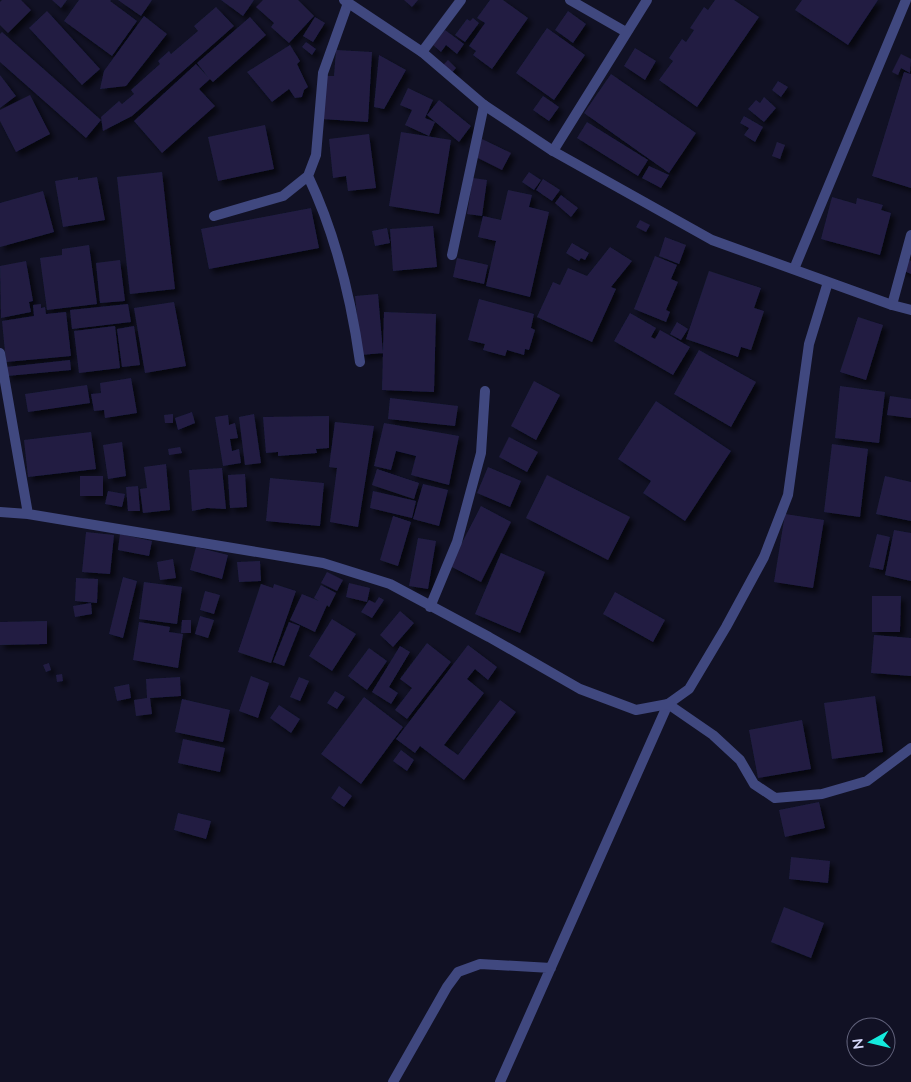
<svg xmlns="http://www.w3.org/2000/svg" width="911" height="1082" font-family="Lato,sans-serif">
<defs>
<filter id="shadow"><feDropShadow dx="4.5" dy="4.5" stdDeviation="2.5" flood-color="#0009"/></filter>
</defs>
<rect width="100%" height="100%" fill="#111124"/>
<path fill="#201e43" filter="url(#shadow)" d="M 2,0 L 21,0 L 31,10 L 8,33 L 0,25 L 0,2 Z
M 52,0 L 67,0 L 61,8 Z
M 79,0 L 111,0 L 110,1 L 137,21 L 112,56 L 64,21 Z
M 118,0 L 152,0 L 141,16 Z
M 221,0 L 254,0 L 243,16 Z
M 263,0 L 298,0 L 314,16 L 289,43 L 271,27 L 274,23 L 256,7 Z
M 404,0 L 418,0 L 412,7 Z
M 490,0 L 503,0 L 528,18 L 492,69 L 473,55 L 476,51 L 469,46 L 485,23 L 477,18 Z
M 715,0 L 734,0 L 759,17 L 697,107 L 659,80 L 673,61 L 669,58 L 682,39 L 686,42 L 694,30 L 690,28 L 704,7 L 708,10 Z
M 802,0 L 878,0 L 848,45 L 795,10 Z
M 216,7 L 234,26 L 132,116 L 103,131 L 101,117 L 119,101 L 122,104 L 134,94 L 131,90 L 160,64 L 158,61 L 169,51 L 171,54 L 198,31 L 194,26 Z
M 47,11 L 100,69 L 82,85 L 29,28 Z
M 568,11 L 586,24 L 573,43 L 555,30 Z
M 144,16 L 167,34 L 126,86 L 100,89 L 104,71 Z
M 250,17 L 266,35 L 213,82 L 210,79 L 199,89 L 215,106 L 162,153 L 134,121 L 196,64 L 208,77 L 197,63 Z
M 315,17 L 325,23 L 313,42 L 303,36 Z
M 473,18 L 479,23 L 465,42 L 455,35 L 467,19 L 470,21 Z
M 547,28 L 585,55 L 554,100 L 516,73 Z
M 445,30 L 464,44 L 457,54 L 446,45 L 441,52 L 433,45 Z
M 2,32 L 101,120 L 86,138 L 0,62 L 0,34 Z
M 306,42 L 316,49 L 312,55 L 302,47 Z
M 290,45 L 300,61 L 297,64 L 308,87 L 304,90 L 302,97 L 295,98 L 289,89 L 272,102 L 247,72 Z
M 635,48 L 656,61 L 645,80 L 624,66 Z
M 336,50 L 372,52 L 368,122 L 322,119 L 325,76 L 334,76 Z
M 901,54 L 911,59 L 910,73 L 901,68 L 898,75 L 892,72 Z
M 379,55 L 406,70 L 384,109 L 374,107 Z
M 448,60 L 456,68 L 451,74 L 442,66 Z
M 904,72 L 911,74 L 911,188 L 872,176 Z
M 611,74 L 696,133 L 669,173 L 584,113 Z
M 0,75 L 16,96 L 0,108 Z
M 778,81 L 788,87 L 781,97 L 772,90 Z
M 408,88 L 433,100 L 425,118 L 435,122 L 429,136 L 405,125 L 412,110 L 400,105 Z
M 30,95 L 50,134 L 16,152 L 0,121 L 0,110 Z
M 543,96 L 559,107 L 549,121 L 533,110 Z
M 764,97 L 776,108 L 764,122 L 748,109 L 756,100 L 760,103 Z
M 439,100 L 471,126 L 459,142 L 427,115 Z
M 744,116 L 763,127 L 755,142 L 744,135 L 749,128 L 740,123 Z
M 587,122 L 648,160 L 638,176 L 577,138 Z
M 265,125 L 274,169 L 218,181 L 208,137 Z
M 401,132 L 451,140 L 439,214 L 389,206 Z
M 369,134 L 376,188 L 348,191 L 346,176 L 333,178 L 329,139 Z
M 482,139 L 511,153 L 502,170 L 474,156 Z
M 777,142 L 785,145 L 780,159 L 772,156 Z
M 649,166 L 669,175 L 661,188 L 642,178 Z
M 162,172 L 175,289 L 130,294 L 117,177 Z
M 529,172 L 541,180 L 534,190 L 522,182 Z
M 78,177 L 78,180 L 97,177 L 105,220 L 63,227 L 55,181 Z
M 473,178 L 487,180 L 482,216 L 467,214 Z
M 543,179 L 560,190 L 552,201 L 536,190 Z
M 508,190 L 532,195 L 529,207 L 549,212 L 530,297 L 486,286 L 496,241 L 478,237 L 483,216 L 501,220 Z
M 43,191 L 54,232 L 0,247 L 0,203 Z
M 561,195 L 578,208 L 571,217 L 555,203 Z
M 832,197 L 856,204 L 857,198 L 883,205 L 881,210 L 891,213 L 880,255 L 821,239 Z
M 311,208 L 319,248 L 209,269 L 201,229 Z
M 640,220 L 650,225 L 646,232 L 636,227 Z
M 433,226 L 437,267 L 393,271 L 390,229 Z
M 387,228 L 390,243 L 375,246 L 372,231 Z
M 665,237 L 686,245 L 679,264 L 659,256 Z
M 572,243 L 589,253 L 585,260 L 581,258 L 579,261 L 566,253 Z
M 89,245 L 97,304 L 47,310 L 40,258 L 62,255 L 62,249 Z
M 610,247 L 632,261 L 611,287 L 616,289 L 592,342 L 537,317 L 553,282 L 560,285 L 568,268 L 587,276 Z
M 655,256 L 677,265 L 671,279 L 678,282 L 666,310 L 670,312 L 666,322 L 634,309 Z
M 901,257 L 911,261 L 911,274 L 897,268 Z
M 457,258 L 488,265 L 484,284 L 453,277 Z
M 120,260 L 125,301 L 100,303 L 96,263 Z
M 26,261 L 33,301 L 29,302 L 31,312 L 1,318 L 0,266 Z
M 709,271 L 761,288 L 754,308 L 764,311 L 751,350 L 741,347 L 738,357 L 686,339 Z
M 378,294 L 383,353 L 361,355 L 355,296 Z
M 479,299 L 534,314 L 531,328 L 535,330 L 529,350 L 525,349 L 524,355 L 507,350 L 505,356 L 483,350 L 485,344 L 468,340 Z
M 174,302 L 186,366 L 145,373 L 134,308 Z
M 41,304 L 41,308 L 45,307 L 46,314 L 66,312 L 71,356 L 6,362 L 2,321 L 34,316 L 33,305 Z
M 128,304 L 131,322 L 72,329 L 70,310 Z
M 384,312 L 436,314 L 434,392 L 382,390 Z
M 630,313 L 656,328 L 651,337 L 655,339 L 660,330 L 690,347 L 673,375 L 614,341 Z
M 858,317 L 883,325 L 866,380 L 840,372 Z
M 677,322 L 688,329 L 681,340 L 670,334 Z
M 115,326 L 120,368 L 79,373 L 74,331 Z
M 134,326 L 140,365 L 122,367 L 117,329 Z
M 699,350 L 756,382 L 731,427 L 674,394 Z
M 70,360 L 71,370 L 7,376 L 6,367 Z
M 131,378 L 137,413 L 105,418 L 104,410 L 94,411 L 91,394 L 101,393 L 100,383 Z
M 534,381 L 560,395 L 536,440 L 511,426 Z
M 87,385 L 90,403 L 28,412 L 25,394 Z
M 840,386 L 885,392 L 879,443 L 835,438 Z
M 890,396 L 911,399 L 911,418 L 887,415 Z
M 390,398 L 458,406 L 455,426 L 388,419 Z
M 656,401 L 731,451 L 685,521 L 643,493 L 651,481 L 618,459 Z
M 192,412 L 195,423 L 178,430 L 175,418 Z
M 173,414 L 173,423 L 165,423 L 164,415 Z
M 254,414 L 261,463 L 245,465 L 239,417 Z
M 228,415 L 229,425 L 235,423 L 238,438 L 230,439 L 232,451 L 239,449 L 241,463 L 223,466 L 215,417 Z
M 329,416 L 329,448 L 316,449 L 317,453 L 278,456 L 278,452 L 266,453 L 263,417 Z
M 335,422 L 374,426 L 358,527 L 330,522 L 337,468 L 329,467 Z
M 384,423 L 459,436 L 449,485 L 411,475 L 416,456 L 396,451 L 391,470 L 374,466 Z
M 91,432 L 96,469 L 28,477 L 24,440 Z
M 509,437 L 538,452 L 527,472 L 499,457 Z
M 122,442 L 126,476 L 108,479 L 103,445 Z
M 832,444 L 868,449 L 860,517 L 824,512 Z
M 180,447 L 182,453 L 169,455 L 168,449 Z
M 166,464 L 170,510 L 143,513 L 140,489 L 147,488 L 144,467 Z
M 488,467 L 521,481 L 510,507 L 477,493 Z
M 222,468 L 226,509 L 207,508 L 192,511 L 189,470 Z
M 377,469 L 419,483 L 414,499 L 372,485 Z
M 245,474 L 247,507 L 230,508 L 228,475 Z
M 547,475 L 630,517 L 608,560 L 526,518 Z
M 80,476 L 103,476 L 103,496 L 80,496 Z
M 885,476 L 911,482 L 911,521 L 876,514 Z
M 270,478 L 324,483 L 320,526 L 266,521 Z
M 423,484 L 448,490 L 439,526 L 413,519 Z
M 138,486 L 140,511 L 128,511 L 126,487 Z
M 108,491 L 125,494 L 122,507 L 105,504 Z
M 373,491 L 416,501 L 412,518 L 370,508 Z
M 481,506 L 511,522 L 481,582 L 450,566 Z
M 785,514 L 824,520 L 813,588 L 774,582 Z
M 393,516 L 411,522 L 398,566 L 380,560 Z
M 894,530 L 911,533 L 911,581 L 885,575 Z
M 86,532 L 114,535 L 110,574 L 82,572 Z
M 120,534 L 152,541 L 149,556 L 118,550 Z
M 877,534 L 890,537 L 883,570 L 869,567 Z
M 418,538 L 436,541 L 428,589 L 409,586 Z
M 196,547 L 228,555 L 222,579 L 190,570 Z
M 501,553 L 545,572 L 520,633 L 475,614 Z
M 173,559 L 176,578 L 160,580 L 157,562 Z
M 260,561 L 261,581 L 239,582 L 237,562 Z
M 327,572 L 343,580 L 337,591 L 321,583 Z
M 123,577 L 137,581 L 123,638 L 109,634 Z
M 76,578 L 98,579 L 97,603 L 75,601 Z
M 144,582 L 182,587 L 177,624 L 139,619 Z
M 349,583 L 370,588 L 367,602 L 346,597 Z
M 261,584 L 273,588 L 274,584 L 296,591 L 271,663 L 238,652 Z
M 321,585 L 336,593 L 329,607 L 327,605 L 315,632 L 290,620 L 302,594 L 319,601 L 314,598 Z
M 205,591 L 220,595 L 214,614 L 200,610 Z
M 615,592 L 665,620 L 653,642 L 603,614 Z
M 872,596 L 901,596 L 900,632 L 872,632 Z
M 379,597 L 384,600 L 372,618 L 361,612 L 369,600 L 375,603 Z
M 91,603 L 92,614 L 75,617 L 73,606 Z
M 400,611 L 414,623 L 393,647 L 380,635 Z
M 200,616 L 214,620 L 208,638 L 195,634 Z
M 332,619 L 356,634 L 332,671 L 309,656 Z
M 182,620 L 191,620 L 191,633 L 181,633 Z
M 47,621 L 47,644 L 0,645 L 0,622 Z
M 139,622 L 170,627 L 169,632 L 183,634 L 178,668 L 133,660 Z
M 289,622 L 300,626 L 284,666 L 273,662 Z
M 874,635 L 911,638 L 911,676 L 871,673 Z
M 427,643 L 451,662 L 407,719 L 395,710 L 412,688 L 400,679 Z
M 468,645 L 497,667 L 488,680 L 475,669 L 467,679 L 484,693 L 444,745 L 458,755 L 500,700 L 516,712 L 464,780 L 420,746 L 415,753 L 396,739 Z
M 400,646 L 410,652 L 389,687 L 398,693 L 391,704 L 372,692 Z
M 369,648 L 387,661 L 367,690 L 348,676 Z
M 49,663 L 51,670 L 46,672 L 43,665 Z
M 62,674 L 63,681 L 57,682 L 56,675 Z
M 251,676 L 269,683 L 258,718 L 239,711 Z
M 180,677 L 181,696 L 150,698 L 152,714 L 136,716 L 134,700 L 147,698 L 146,679 Z
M 299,677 L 309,681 L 300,701 L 290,697 Z
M 129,684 L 131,698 L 117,701 L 114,687 Z
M 335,691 L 345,697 L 337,709 L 327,703 Z
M 875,696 L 883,752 L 832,759 L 824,703 Z
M 364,697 L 403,727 L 361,784 L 321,754 Z
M 182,699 L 230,710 L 223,742 L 175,732 Z
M 279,705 L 300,719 L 291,733 L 270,718 Z
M 802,720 L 811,769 L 758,778 L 749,730 Z
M 183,739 L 225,748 L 220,772 L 178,763 Z
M 401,750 L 414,760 L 407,771 L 393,761 Z
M 339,786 L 352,796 L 344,807 L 331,798 Z
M 819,802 L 825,828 L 785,837 L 779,810 Z
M 178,813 L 211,821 L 206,839 L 174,830 Z
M 791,857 L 830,861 L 828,883 L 789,879 Z
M 784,907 L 824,923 L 811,958 L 771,942 Z"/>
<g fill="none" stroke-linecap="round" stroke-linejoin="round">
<path stroke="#40487f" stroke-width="10" d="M 570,0 L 626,32
M 422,52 L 461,0
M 553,151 L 647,0
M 308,176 C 336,235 351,298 360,362
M 214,216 L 283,196 L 308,176 L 316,155 L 323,73 L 348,3
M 452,255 L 484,105
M 794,269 L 906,0
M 892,305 L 911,235
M 393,1082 L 447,987 L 458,972 L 480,964 L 551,968
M 500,1082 L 668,704"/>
<path stroke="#40487f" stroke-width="10" d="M 344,0 L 422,52 L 484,105 L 553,151 L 712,240 L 892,305 L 911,310
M 0,353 L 28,514
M 0,512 L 28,514 L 323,563 L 390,584 L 489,637 L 580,689 L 636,710 L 668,704 L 689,689 L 726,627 L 764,557 L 788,495 L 809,344 L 828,282
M 430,607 L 457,542 L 481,453 L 485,391
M 668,704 L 713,735 L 740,760 L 754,784 L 775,798 L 822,794 L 867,781 L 911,748"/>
</g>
<g transform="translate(871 1042) rotate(262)"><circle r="24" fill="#111124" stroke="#60617a"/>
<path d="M0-4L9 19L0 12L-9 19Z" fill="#14ebdd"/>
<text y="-8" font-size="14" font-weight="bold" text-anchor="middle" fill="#d7d9fc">N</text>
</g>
</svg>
